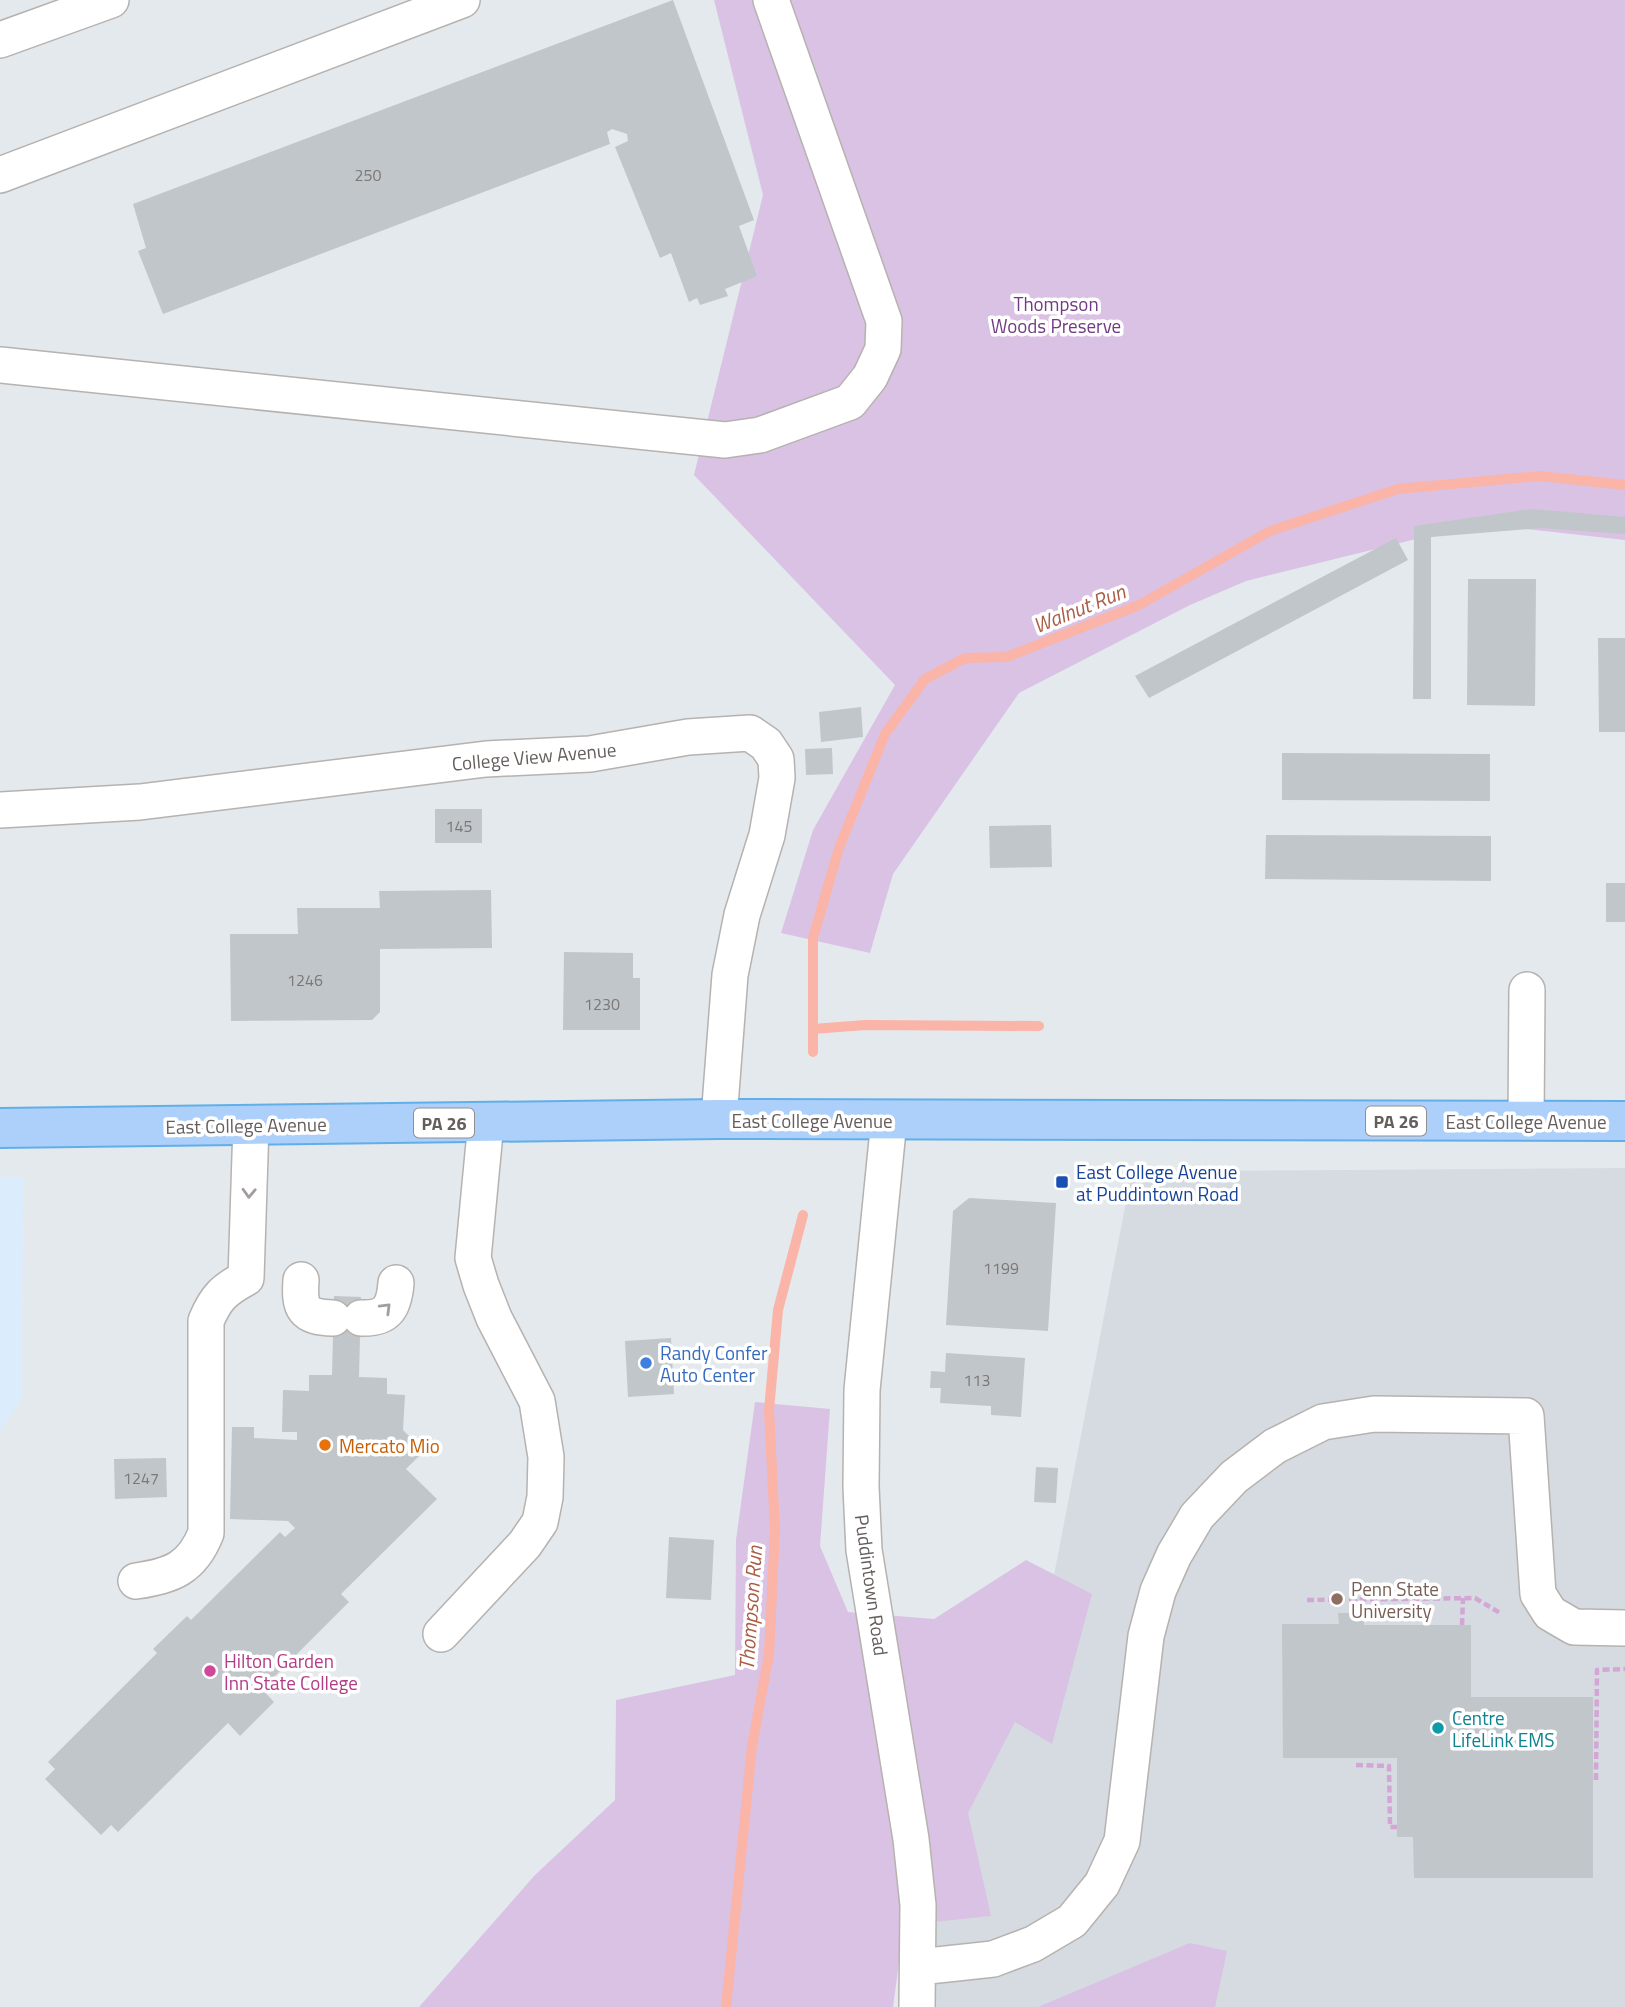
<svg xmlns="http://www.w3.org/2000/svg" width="1625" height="2007" font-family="'Titillium Web',sans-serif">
<rect width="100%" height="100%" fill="#e4e9ee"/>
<path fill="#dbecfc" d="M 23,1177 L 22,1399 L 0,1431 L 0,1178 Z"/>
<path fill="#d5dbe1" d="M 1625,1168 L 1625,2007 L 934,2007 L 927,1876 L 1034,1679 L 1131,1176 L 1205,1171 Z"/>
<path fill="#dac2e4" d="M 714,0 L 1625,0 L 1625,540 L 1499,526 L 1412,540 L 1246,581 L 1190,605 L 1019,693 L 893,874 L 870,953 L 781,933 L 813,830 L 895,685 L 694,475 L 763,195 Z
M 755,1402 L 830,1409 L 820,1546 L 848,1612 L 934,1619 L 1026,1560 L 1092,1594 L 1052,1744 L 1015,1722 L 968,1813 L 991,1916 L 904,1925 L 893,2007 L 419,2007 L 535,1875 L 615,1800 L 616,1700 L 735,1675 L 736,1540 Z
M 1190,1943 L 1227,1951 L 1215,2007 L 1038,2007 Z"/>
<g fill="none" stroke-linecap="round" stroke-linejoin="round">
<path stroke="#fab4a8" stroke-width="10" d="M 813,1029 L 865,1025 L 1039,1026
M 813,1052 L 813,938 L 839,848 L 885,734 L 925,679 L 965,658 L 1007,657 L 1139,605 L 1270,531 L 1398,489 L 1540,476 L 1625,485
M 726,2007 L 752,1746 L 769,1654 L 775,1530 L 769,1410 L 778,1310 L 803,1215"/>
</g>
<path fill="#c0c6c9" d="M 673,0 L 754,220 L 739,226 L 757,276 L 725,289 L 728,296 L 700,305 L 697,298 L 689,302 L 671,253 L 660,258 L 615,147 L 628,141 L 627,134 L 612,129 L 607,132 L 610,144 L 163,314 L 138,251 L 146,248 L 133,204 Z
M 1532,509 L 1625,517 L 1625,534 L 1541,528 L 1431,537 L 1431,699 L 1413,699 L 1414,526 Z
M 1396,538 L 1408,560 L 1149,698 L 1135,676 Z
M 1468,579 L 1536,579 L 1535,706 L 1467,705 Z
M 1598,638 L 1625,638 L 1625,732 L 1599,732 Z
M 861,707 L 863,737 L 821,742 L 819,712 Z
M 832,748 L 833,774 L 806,775 L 805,749 Z
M 1282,753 L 1490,754 L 1490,801 L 1282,800 Z
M 435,809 L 482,809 L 482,843 L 435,843 Z
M 1051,825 L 1052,867 L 990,868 L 989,826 Z
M 1266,835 L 1491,836 L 1491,881 L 1265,879 Z
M 1606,883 L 1625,883 L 1625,922 L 1606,922 Z
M 491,890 L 492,948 L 380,949 L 380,1012 L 372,1020 L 231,1021 L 230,934 L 298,934 L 297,908 L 380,908 L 379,891 Z
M 564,952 L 633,953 L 633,978 L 640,978 L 640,1030 L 563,1030 Z
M 969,1198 L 1056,1203 L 1048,1331 L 946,1325 L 953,1211 Z
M 334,1296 L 361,1297 L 359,1377 L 387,1378 L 387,1394 L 405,1395 L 403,1430 L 424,1451 L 406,1469 L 437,1499 L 341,1594 L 349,1602 L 262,1689 L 274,1702 L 240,1736 L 228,1723 L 118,1832 L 111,1825 L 101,1835 L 45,1779 L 55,1769 L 48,1762 L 157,1653 L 153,1649 L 187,1616 L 191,1620 L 280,1532 L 285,1537 L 295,1528 L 288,1521 L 230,1519 L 232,1427 L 254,1427 L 254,1438 L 297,1440 L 297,1432 L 282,1432 L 283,1390 L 309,1391 L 309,1375 L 332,1375 Z
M 671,1338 L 674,1394 L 628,1397 L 625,1341 Z
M 946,1353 L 1025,1358 L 1021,1417 L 991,1415 L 991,1406 L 940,1403 L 941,1388 L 930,1388 L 931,1371 L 945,1372 Z
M 166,1458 L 167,1497 L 115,1499 L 114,1459 Z
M 1036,1467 L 1058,1468 L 1056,1503 L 1034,1502 Z
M 669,1537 L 714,1540 L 711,1600 L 666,1598 Z
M 1338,1613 L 1364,1613 L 1364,1625 L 1471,1625 L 1471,1697 L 1593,1697 L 1593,1878 L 1414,1878 L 1413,1837 L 1397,1837 L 1397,1758 L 1283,1758 L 1282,1624 L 1339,1624 Z"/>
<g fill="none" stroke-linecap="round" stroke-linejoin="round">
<g stroke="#b6b2af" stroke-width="38">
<path id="minor" d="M 0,40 L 111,0
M 0,175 L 462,0
M 0,365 L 725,440 L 760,435 L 850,402 L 870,377 L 883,349 L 884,321 L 771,0
M 0,810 L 140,802 L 486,759 L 590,754 L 688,737 L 750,733 L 766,744 L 776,759 L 777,778 L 767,835 L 742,915 L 730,975 L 719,1119
M 889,1120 L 862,1390 L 861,1487 L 864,1550 L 911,1839 L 918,1905 L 917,2007
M 1526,1120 L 1527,990
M 301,1280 C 299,1309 303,1317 333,1318
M 361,1318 C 388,1319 394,1307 396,1283
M 136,1581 C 172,1576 192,1568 206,1533 L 206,1321 C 216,1297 224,1290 246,1278 L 251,1125
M 441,1634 L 525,1544 L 540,1522 L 545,1497 L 546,1457 L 537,1401 L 494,1318 L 481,1285 L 473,1258 L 486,1122
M 919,1967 L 993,1959 L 1033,1944 L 1072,1921 L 1102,1884 L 1122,1841 L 1146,1636 L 1158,1591 L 1174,1555 L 1197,1516 L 1234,1477 L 1275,1446 L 1323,1422 L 1374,1414 L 1526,1416 L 1538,1594 L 1550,1613 L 1574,1627 L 1625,1628"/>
</g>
<g stroke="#61afe9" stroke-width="42">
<path id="major" d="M 0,1128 L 719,1119 L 1625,1121"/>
</g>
<path stroke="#d4a6d5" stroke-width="4.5" stroke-dasharray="7 3.5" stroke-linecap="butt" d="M 1355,1599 L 1355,1613
M 1307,1600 L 1475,1598 L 1500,1613
M 1462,1625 L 1463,1598
M 1356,1765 L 1389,1766 L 1390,1827 L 1397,1827
M 1596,1780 L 1597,1670 L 1625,1669"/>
<use href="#minor" stroke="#fff" stroke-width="35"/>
<use href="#major" stroke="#acd0fa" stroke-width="38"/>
</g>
<defs><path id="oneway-chevron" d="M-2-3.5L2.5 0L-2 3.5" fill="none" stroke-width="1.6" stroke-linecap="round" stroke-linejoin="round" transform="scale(1.75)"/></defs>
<g stroke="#a29e9d">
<use href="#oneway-chevron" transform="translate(249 1193) rotate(92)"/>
<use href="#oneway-chevron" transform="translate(386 1308) rotate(-45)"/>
</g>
<rect fill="#1a4fb4" stroke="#fff" stroke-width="2.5" x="1055" y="1175" width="14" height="14" rx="3.5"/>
<circle fill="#3f7fe0" stroke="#fff" stroke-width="2.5" cx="646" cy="1363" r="7"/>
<circle fill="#e8710a" stroke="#fff" stroke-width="2.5" cx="325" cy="1445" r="7"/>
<circle fill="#8d6e63" stroke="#fff" stroke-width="2.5" cx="1337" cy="1599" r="7"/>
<circle fill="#d1479c" stroke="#fff" stroke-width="2.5" cx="210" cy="1671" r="7"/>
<circle fill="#0f9aa8" stroke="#fff" stroke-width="2.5" cx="1438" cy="1728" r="7"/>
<g text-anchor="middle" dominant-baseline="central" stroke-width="7" stroke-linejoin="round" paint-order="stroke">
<g font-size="16" fill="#7b7877">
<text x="368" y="175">250</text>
<text x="459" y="826">145</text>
<text x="305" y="980">1246</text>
<text x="602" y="1004">1230</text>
<text x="1001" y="1268">1199</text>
<text x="977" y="1380">113</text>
<text x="141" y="1478">1247</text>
</g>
<g fill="#fff" stroke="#928e8d" stroke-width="2">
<rect x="1366" y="1106.5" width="60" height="29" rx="5"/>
<rect x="414" y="1108.5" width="60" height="29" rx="5"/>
</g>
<g font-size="18" font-weight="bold" fill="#645e5c">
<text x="1396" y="1121">PA 26</text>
<text x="444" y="1123">PA 26</text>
</g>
<g font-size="19" fill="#723a84" stroke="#fff">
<text x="1056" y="303">Thompson<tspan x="1056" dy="22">Woods Preserve</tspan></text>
</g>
<g font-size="19" fill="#645e5c" stroke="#fff">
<text transform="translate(534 756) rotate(-5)">College View Avenue</text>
<text x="812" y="1120">East College Avenue</text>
<text x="1526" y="1121">East College Avenue</text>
<text transform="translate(246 1125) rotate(-1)">East College Avenue</text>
<text transform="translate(872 1585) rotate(82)">Puddintown Road</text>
</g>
<g font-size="19" fill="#164399" stroke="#fff" text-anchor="start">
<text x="1076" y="1171">East College Avenue<tspan x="1076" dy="22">at Puddintown Road</tspan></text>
</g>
<g font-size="19" fill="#366cbe" stroke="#fff" text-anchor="start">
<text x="660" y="1352">Randy Confer<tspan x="660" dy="22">Auto Center</tspan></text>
</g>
<g font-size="19" fill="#c56008" stroke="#fff" text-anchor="start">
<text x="339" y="1445">Mercato Mio</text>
</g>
<g font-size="19" fill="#785e54" stroke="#fff" text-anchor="start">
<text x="1351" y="1588">Penn State<tspan x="1351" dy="22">University</tspan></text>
</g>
<g font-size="19" fill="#b23c85" stroke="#fff" text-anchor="start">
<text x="224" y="1660">Hilton Garden<tspan x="224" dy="22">Inn State College</tspan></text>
</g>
<g font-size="19" fill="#0d838f" stroke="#fff" text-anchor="start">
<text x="1452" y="1717">Centre<tspan x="1452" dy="22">LifeLink EMS</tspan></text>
</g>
<g font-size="21" font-style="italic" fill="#ab5c45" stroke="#fff">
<text transform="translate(1079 608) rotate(-22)">Walnut Run</text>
<text transform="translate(750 1608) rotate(-86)">Thompson Run</text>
</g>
</g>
</svg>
